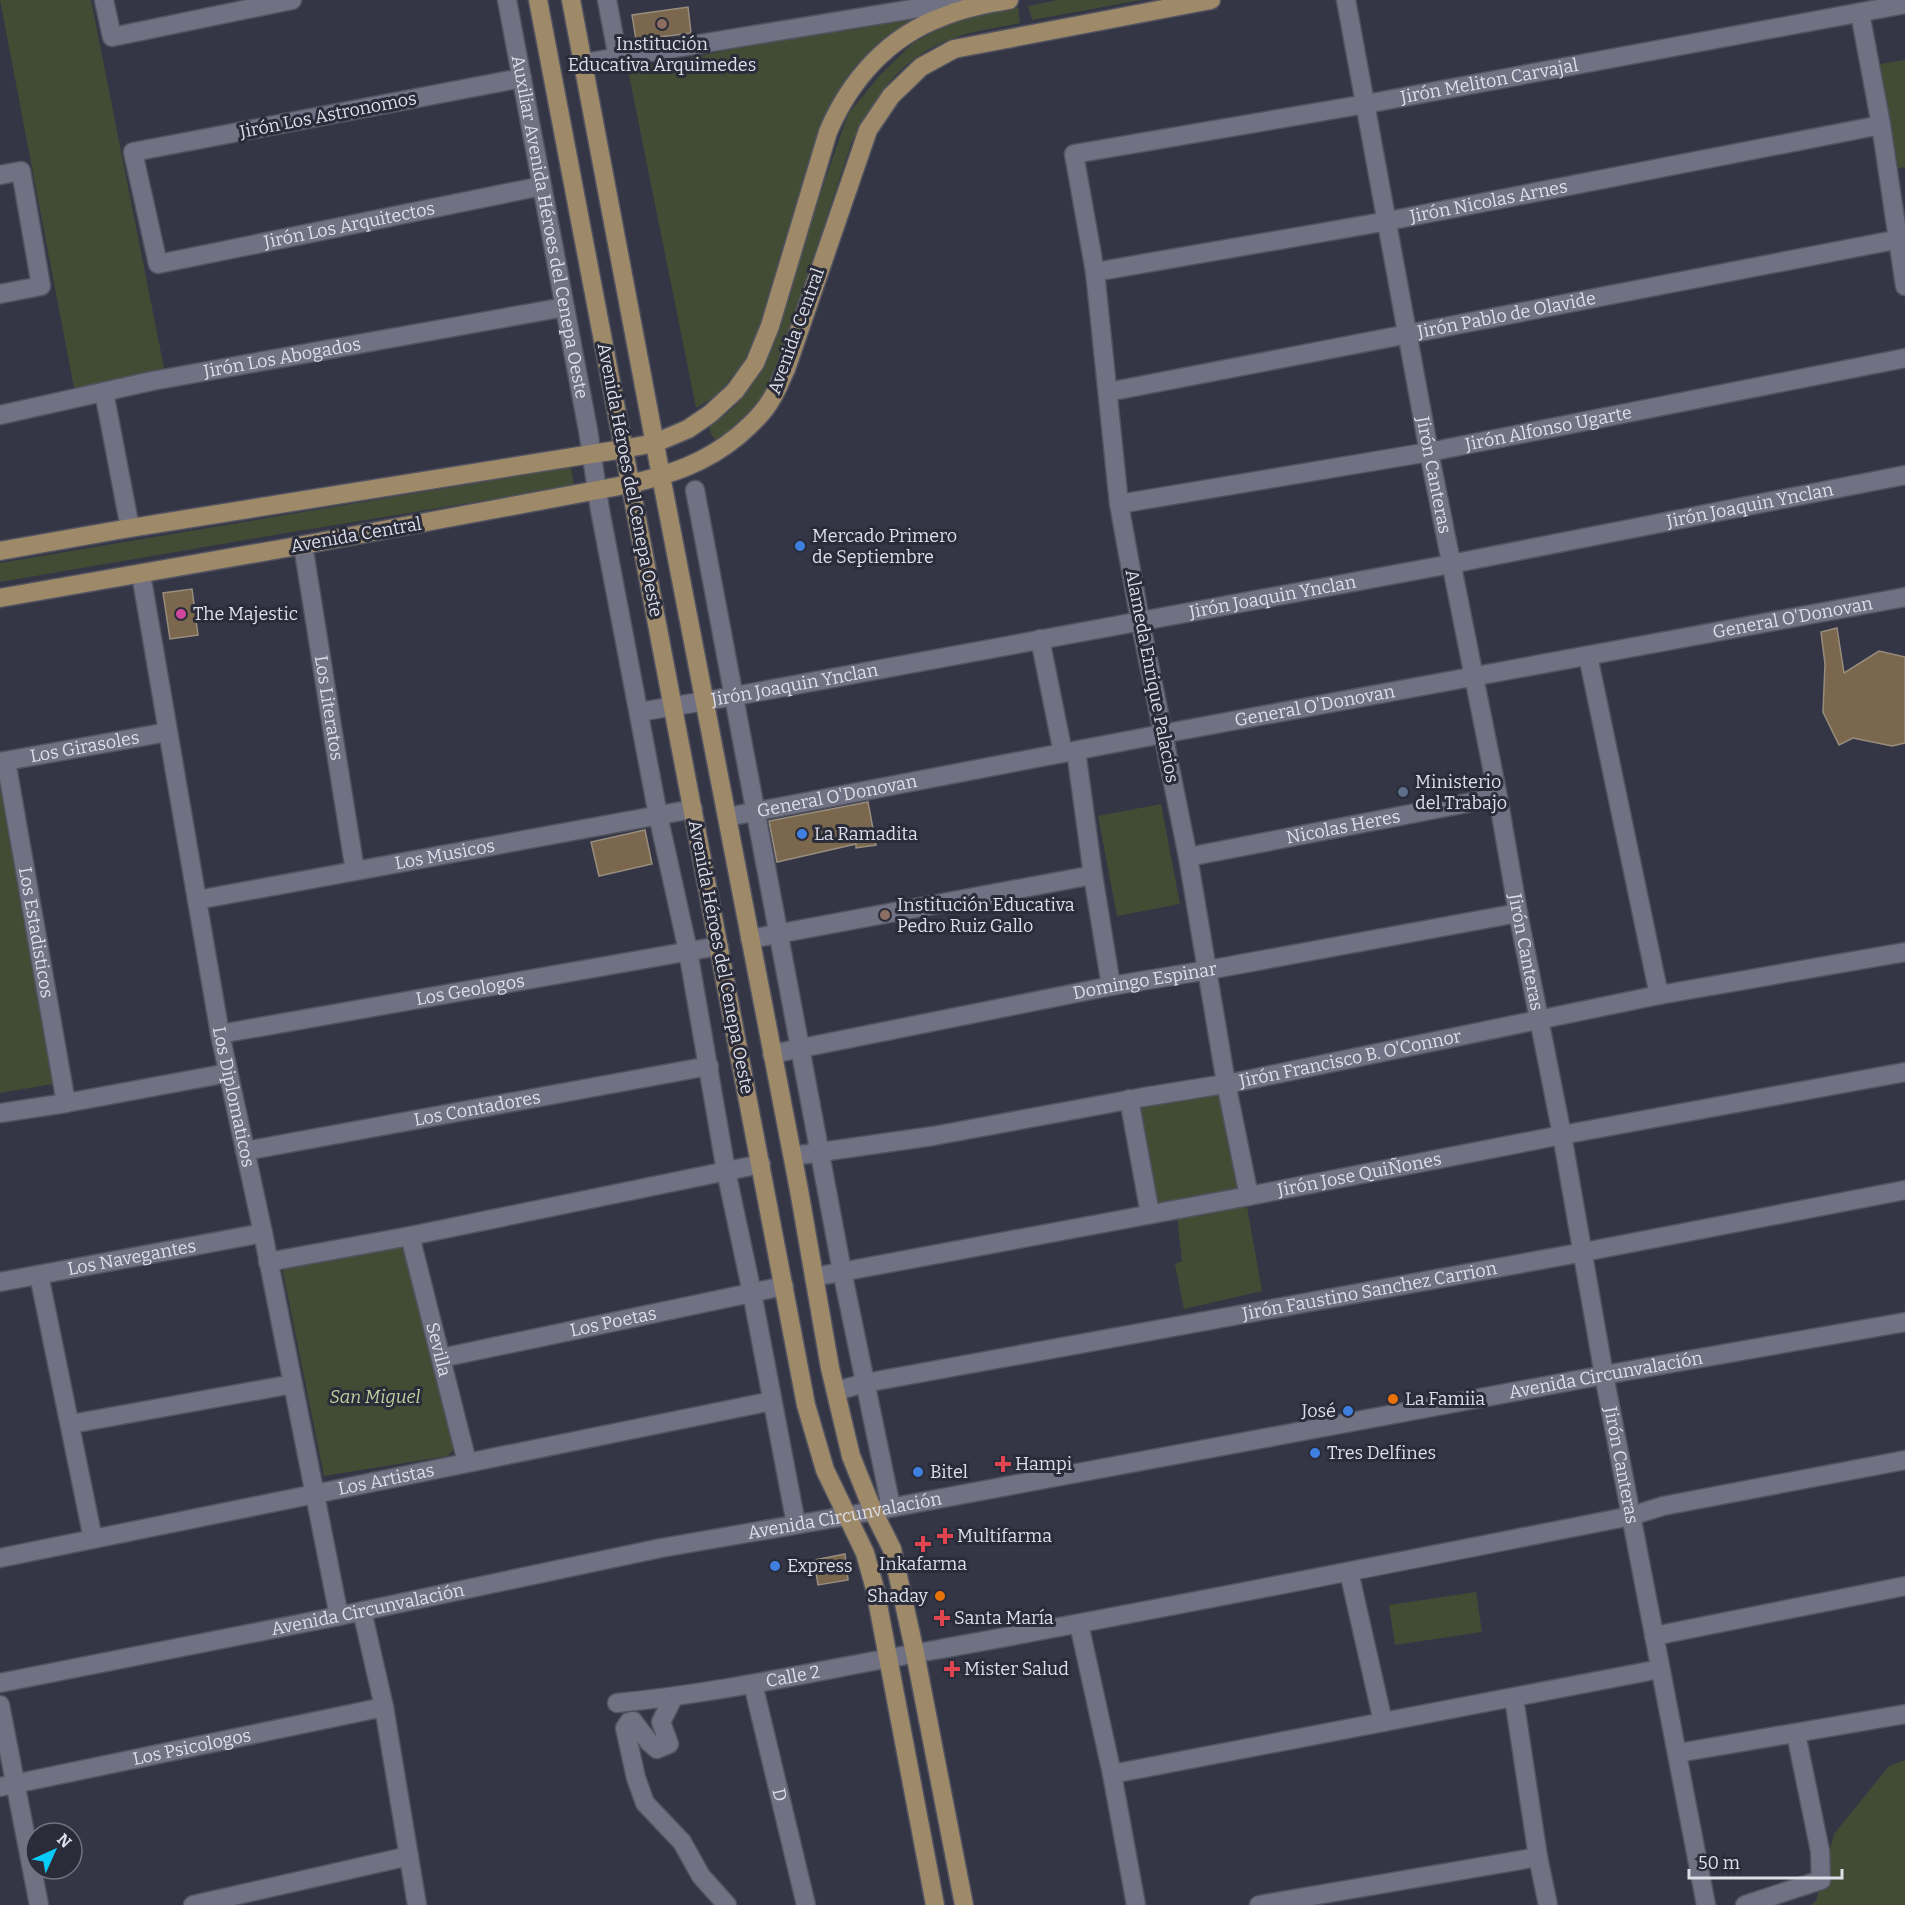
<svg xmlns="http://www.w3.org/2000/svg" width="1905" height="1905" font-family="Bitter,serif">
<rect width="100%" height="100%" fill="#343645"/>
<path fill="#424c35" d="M 0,0 L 91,0 L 165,373 L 75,393 Z
M 1058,0 L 1141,0 L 1032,20 L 1028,6 Z
M 1018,7 L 1020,23 C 995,28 968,31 944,42 C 896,62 875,99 851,144 L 772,385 C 757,406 740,431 716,441 L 711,434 L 709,426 C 734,410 744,399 758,373 L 848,114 L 880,75 L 913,43 L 941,27 L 968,17 Z
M 927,10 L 867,60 L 832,106 L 760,327 L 742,365 L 717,395 L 696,408 L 628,70 Z
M 1905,60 L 1905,167 L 1898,168 L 1880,64 Z
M 571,467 L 574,486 L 286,533 L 0,582 L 0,563 Z
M 0,774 L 53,1084 L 0,1093 Z
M 1161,804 L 1180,904 L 1117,916 L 1098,816 Z
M 1225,1086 L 1243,1191 L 1159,1206 L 1138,1102 Z
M 1246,1201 L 1262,1291 L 1184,1309 L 1175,1264 L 1182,1261 L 1177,1215 Z
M 404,1244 L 455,1448 L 448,1456 L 324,1476 L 282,1267 Z
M 1476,1592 L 1482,1632 L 1395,1645 L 1389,1605 Z
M 1905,1760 L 1905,1905 L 1810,1905 L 1816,1901 L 1834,1834 L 1889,1766 Z"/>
<path fill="#7a674d" stroke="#988d7d" stroke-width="1.5" d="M 688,7 L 691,33 L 636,40 L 632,15 Z
M 192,589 L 198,635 L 170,639 L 163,593 Z
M 1837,628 L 1844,673 L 1879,651 L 1905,657 L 1905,743 L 1892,746 L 1853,738 L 1839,745 L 1823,712 L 1825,664 L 1821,632 Z
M 868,802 L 876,845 L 856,848 L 856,844 L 777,862 L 769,821 Z
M 645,830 L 652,864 L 599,876 L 591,842 Z
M 845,1554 L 848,1580 L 818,1585 L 814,1560 Z"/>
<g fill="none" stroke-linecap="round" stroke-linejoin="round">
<g stroke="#525360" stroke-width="21">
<g id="minor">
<path d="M 104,0 L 112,37 L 292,0"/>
<path id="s1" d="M 507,0 L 588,430 L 600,510 L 658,815 L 688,951 L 726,1171 L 752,1293 L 796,1524"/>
<path d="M 607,0 L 618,58"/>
<path id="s2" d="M 1346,0 L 1429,452 L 1498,797 L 1518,913 L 1562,1135 L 1604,1375 L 1706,1905"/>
<path d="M 1860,13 L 1881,125 L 1905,286"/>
<path d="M 584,63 L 943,4 L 973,5"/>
<path id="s3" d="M 522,78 L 133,152 L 158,264 L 542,186"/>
<path d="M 0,175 L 21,171 L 41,286 L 0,294"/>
<path id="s4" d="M 1095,272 L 1388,221 L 1881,125"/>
<path d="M 104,392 L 130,528"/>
<path id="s5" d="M 1108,392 L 1905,238"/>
<path id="s6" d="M 0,415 L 152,381 L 565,307"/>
<path d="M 695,490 L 842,1271 L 891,1507"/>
<path id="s7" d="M 1119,504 L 1429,452 L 1905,358"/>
<path id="s8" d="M 303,545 L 355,871"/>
<path id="s9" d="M 141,574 L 220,1034 L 263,1233 L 339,1616"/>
<path d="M 1040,639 L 1063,753"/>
<path d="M 1588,656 L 1659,995"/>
<path id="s10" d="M 639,712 L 735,696 L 1451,564 L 1905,475"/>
<path d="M 1076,751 L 1093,875 L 1111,986"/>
<path id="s11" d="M 6,761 L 66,1103"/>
<path id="s12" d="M 0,762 L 168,732"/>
<path id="s13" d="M 727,817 L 1178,731 L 1905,597"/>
<path id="s14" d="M 1188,857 L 1498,797"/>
<path id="s15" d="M 197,900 L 693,809"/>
<path d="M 750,939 L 1093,875"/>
<path id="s16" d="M 220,1034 L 719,946"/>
<path id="s17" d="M 772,1054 L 1111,986 L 1208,970 L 1518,913"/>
<path d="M 1129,1099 L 1150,1214"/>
<path d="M 0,1113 L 66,1103 L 228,1073"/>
<path id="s18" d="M 245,1151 L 709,1066"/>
<path id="s19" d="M 793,1156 L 933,1136 L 1144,1097 L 1237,1082 L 1659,995 L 1905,952"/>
<path id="s20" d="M 1249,1196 L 1226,1083 L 1188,857 L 1140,620 L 1119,504 L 1095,272 L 1074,154 L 1366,104 L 1905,4"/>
<path id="s21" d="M 410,1236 L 467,1462"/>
<path d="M 268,1262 L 410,1236 L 761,1164"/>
<path d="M 39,1275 L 93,1539"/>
<path id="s22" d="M 814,1277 L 1249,1196 L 1562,1135 L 1905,1072"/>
<path id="s23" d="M 0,1282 L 263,1233"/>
<path id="s24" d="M 441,1358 L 784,1286"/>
<path id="s25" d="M 836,1391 L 865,1383 L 1584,1252 L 1905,1190"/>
<path d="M 71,1424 L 293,1384"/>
<path id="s26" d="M 0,1558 L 772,1401"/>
<path d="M 1349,1572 L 1383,1722"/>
<path d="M 362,1611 L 384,1707 L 417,1905"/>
<path d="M 1079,1624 L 1112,1774 L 1136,1905"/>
<path d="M 1654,1636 L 1905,1586"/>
<path id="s27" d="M 0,1683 L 339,1616 L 661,1548 L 846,1516 L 1604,1375 L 1905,1322"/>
<path id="s28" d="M 753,1684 L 806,1905"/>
<path d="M 673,1698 L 661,1722 L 669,1744 L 657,1749 L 649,1742 L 633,1721 L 629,1722 L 625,1728 L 636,1778 L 645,1803 L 682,1842 L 701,1876 L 727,1905"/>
<path d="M 1514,1698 L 1538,1857 L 1548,1905"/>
<path id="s29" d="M 617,1703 C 722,1693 825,1669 929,1651 C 1163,1609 1397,1562 1631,1516 L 1663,1506 L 1905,1460"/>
<path d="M 0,1705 L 39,1905"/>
<path d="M 1678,1753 L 1905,1714"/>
<path d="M 1112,1774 L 1660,1669"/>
<path id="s30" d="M 0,1787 L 384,1707"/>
<path d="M 193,1905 L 409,1856"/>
<path d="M 1259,1905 L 1538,1857"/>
<path d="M 1745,1905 L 1821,1880 L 1820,1851 L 1796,1734"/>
</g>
</g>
<g stroke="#525360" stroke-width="21">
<path id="major" d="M 538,0 L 806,1405 L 825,1470 L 865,1553 L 875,1589 L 935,1905
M 571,0 L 661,476 L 799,1190 L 830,1368 L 851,1456 L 873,1511 L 892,1549 L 915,1653 L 964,1905
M 0,551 L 124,529 L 623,449 L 655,443 L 688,429 L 710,414 L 735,391 L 755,363 L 770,326 L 828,132 C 850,80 888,37 942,17 C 963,8 986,4 1009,0
M 0,598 L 303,545 L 630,484 C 672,474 705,463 738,436 C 751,425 764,413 772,398 C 778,389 781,379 786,369 L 868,130 L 891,96 L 921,67 L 954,49 L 1211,0"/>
</g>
<use href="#minor" stroke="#707283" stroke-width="18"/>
<use href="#major" stroke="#9e8969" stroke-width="18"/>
</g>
<g fill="#8d6e63" stroke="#2a2c3a" stroke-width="2">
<circle cx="662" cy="24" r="6"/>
<circle cx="885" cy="915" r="6"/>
</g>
<g fill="#3f7fe0" stroke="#2a2c3a" stroke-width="2">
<circle cx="800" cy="546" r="6"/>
<circle cx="802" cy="834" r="6"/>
<circle cx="1348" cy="1411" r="6"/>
<circle cx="1315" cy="1453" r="6"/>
<circle cx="918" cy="1472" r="6"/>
<circle cx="775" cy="1566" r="6"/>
</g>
<circle fill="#d1479c" stroke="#2a2c3a" stroke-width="2" cx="181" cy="614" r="6"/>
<circle fill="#5c6f8a" stroke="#2a2c3a" stroke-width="2" cx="1403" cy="792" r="6"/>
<g fill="#e8710a" stroke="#2a2c3a" stroke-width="2">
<circle cx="1393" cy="1399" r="6"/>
<circle cx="940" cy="1596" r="6"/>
</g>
<g fill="#e0444e" stroke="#2a2c3a" stroke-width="2">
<path d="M1000 1455h6v6h6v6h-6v6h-6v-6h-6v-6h6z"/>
<path d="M942 1527h6v6h6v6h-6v6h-6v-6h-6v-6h6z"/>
<path d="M920 1535h6v6h6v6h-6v6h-6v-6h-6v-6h6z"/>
<path d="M939 1609h6v6h6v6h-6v6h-6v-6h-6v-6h6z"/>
<path d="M949 1660h6v6h6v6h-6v6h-6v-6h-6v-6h6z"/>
</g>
<g text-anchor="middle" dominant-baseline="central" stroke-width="6" stroke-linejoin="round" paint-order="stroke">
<g font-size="18" fill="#dddee8" stroke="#2a2c3a" text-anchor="start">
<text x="662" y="44" text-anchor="middle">Institución<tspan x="662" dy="21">Educativa Arquimedes</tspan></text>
<text x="812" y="536">Mercado Primero<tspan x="812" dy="21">de Septiembre</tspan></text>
<text x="193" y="614">The Majestic</text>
<text x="1415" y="782">Ministerio<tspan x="1415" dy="21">del Trabajo</tspan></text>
<text x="814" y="834">La Ramadita</text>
<text x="897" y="905">Institución Educativa<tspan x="897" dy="21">Pedro Ruiz Gallo</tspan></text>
<text x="1405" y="1399">La Famiia</text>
<text x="1336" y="1411" text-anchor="end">José</text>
<text x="1327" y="1453">Tres Delfines</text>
<text x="1015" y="1464">Hampi</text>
<text x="930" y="1472">Bitel</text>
<text x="957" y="1536">Multifarma</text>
<text x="923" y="1564" text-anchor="middle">Inkafarma</text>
<text x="787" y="1566">Express</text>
<text x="928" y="1596" text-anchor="end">Shaday</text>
<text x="954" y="1618">Santa María</text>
<text x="964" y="1669">Mister Salud</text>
</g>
<g font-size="18" fill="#dddee8" stroke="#2a2c3a">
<text stroke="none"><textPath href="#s20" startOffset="1479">Jirón Meliton Carvajal</textPath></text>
<text transform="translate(328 115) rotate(-11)">Jirón Los Astronomos</text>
<text stroke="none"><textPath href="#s4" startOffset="400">Jirón Nicolas Arnes</textPath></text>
<text stroke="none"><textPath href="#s3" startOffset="706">Jirón Los Arquitectos</textPath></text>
<text stroke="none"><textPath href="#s1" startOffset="231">Auxiliar Avenida Héroes del Cenepa Oeste</textPath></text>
<text stroke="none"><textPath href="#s5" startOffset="406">Jirón Pablo de Olavide</textPath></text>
<text transform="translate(796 331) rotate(-70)">Avenida Central</text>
<text stroke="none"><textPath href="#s6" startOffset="288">Jirón Los Abogados</textPath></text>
<text stroke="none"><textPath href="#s7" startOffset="436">Jirón Alfonso Ugarte</textPath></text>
<text stroke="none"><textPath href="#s2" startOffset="483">Jirón Canteras</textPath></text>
<text transform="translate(630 480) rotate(79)">Avenida Héroes del Cenepa Oeste</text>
<text stroke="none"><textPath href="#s10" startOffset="1130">Jirón Joaquin Ynclan</textPath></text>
<text transform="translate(356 535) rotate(-10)">Avenida Central</text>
<text stroke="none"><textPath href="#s10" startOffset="644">Jirón Joaquin Ynclan</textPath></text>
<text stroke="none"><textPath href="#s13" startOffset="1084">General O'Donovan</textPath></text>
<text transform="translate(1152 676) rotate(79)">Alameda Enrique Palacios</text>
<text stroke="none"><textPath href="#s10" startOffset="158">Jirón Joaquin Ynclan</textPath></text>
<text stroke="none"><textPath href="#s13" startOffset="598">General O'Donovan</textPath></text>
<text stroke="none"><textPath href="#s8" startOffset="165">Los Literatos</textPath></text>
<text stroke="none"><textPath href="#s12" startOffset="86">Los Girasoles</textPath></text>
<text stroke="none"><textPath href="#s13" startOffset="112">General O'Donovan</textPath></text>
<text stroke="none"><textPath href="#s14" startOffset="158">Nicolas Heres</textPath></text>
<text stroke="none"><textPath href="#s15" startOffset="252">Los Musicos</textPath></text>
<text stroke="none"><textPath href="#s11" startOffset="174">Los Estadisticos</textPath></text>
<text stroke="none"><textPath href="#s2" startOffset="969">Jirón Canteras</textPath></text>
<text transform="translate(721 957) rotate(79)">Avenida Héroes del Cenepa Oeste</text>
<text stroke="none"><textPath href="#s17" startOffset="380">Domingo Espinar</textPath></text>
<text stroke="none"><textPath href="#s16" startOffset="254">Los Geologos</textPath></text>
<text stroke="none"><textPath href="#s19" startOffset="566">Jirón Francisco B. O'Connor</textPath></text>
<text stroke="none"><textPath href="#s9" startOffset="531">Los Diplomaticos</textPath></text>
<text stroke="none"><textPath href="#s18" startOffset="236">Los Contadores</textPath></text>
<text stroke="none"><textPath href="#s22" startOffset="555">Jirón Jose QuiÑones</textPath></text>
<text stroke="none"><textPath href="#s23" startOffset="134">Los Navegantes</textPath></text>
<text stroke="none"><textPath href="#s25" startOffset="543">Jirón Faustino Sanchez Carrion</textPath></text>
<text stroke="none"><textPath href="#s24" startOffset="176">Los Poetas</textPath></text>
<text stroke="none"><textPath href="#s21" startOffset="117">Sevilla</textPath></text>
<text stroke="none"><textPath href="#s27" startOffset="1635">Avenida Circunvalación</textPath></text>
<text stroke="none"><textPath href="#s2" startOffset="1491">Jirón Canteras</textPath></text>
<text stroke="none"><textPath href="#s26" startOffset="394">Los Artistas</textPath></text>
<text stroke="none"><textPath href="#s27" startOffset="861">Avenida Circunvalación</textPath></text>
<text stroke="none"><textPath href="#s27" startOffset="375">Avenida Circunvalación</textPath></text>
<text stroke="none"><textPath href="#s29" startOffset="178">Calle 2</textPath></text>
<text stroke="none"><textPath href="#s30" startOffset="196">Los Psicologos</textPath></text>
<text stroke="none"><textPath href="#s28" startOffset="114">D</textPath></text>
</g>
<g font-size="18" font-style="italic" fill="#bcd39e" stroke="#2a2c3a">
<text x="375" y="1397">San Miguel</text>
</g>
</g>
<g transform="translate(54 1851) rotate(45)"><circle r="28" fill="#2a2c3a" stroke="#727380" stroke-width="1.5"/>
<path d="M0-4.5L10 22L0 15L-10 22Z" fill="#08cbf9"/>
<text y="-9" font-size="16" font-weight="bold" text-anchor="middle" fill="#dddee8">N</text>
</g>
<path d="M1689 1869v9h153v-9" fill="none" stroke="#dddee8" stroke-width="3"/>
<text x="1698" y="1869" font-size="18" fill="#dddee8" stroke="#2a2c3a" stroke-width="4.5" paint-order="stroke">50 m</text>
</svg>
